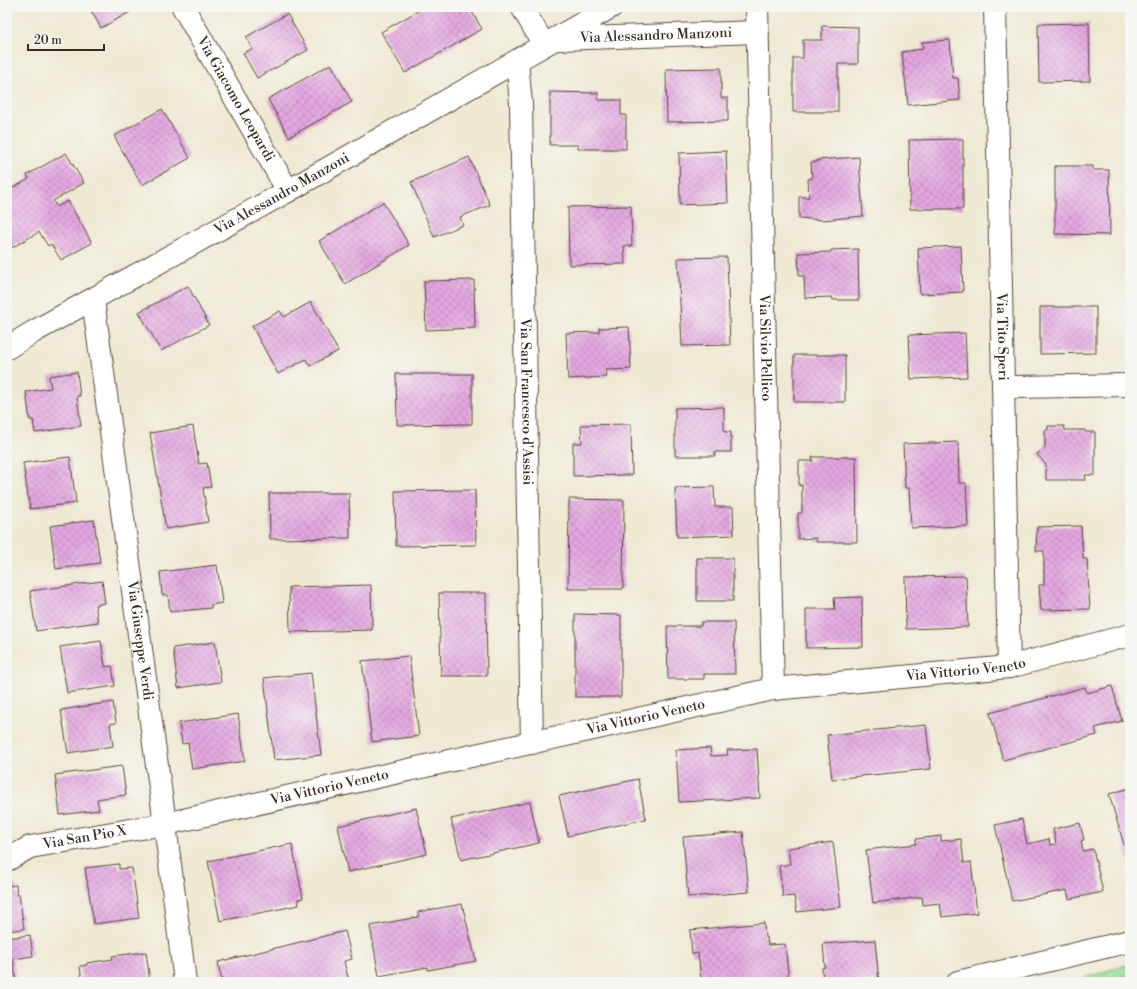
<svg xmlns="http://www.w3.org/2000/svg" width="1137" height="989" font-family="'Libre Bodoni',serif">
<defs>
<pattern id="park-crowns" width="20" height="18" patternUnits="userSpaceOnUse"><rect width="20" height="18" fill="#95dc96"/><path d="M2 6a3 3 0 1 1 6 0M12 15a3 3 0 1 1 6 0" fill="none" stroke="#81bd81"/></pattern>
<pattern id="building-cross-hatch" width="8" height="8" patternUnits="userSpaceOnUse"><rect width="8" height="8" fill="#e4a8e1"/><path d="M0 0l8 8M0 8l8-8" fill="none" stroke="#ba89b6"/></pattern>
</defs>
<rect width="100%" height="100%" fill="#f6f6f2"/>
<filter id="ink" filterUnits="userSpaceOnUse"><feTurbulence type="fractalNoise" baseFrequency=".025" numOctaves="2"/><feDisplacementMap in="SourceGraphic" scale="8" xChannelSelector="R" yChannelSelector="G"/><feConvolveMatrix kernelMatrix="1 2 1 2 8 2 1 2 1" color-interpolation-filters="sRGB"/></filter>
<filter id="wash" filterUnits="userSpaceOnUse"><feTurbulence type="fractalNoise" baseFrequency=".012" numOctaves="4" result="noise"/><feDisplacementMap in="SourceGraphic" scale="16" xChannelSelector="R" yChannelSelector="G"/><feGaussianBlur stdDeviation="0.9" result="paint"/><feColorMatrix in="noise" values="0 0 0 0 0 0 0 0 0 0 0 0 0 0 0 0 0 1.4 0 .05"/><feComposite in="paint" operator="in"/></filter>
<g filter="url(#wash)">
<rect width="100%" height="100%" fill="#efe9d3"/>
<path fill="url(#park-crowns)" stroke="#68835a" d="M 1130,964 L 1130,982 L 1074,982 L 1076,980 Z"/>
<g id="blocks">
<path fill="url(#building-cross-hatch)" d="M 89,7 L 139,7 L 101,28 Z
M 425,7 L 469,7 L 482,29 L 405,73 L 381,32 Z
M 287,14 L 308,50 L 257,78 L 243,53 L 252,49 L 246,37 Z
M 1089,23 L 1090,81 L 1039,82 L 1038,24 Z
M 822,26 L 858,27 L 858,64 L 838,64 L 838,112 L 793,112 L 793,58 L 803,58 L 803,40 L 822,40 Z
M 950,40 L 953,78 L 958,78 L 960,100 L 908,105 L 902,52 L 923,49 L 922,42 Z
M 331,64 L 352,102 L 289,137 L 268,99 Z
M 721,68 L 721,98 L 728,98 L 728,121 L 667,122 L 666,69 Z
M 550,92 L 598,93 L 598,100 L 621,100 L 621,115 L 626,115 L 626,149 L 578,149 L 578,145 L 550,145 Z
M 162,109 L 190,158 L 142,185 L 114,136 Z
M 963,139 L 963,209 L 910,209 L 909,140 Z
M 726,151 L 728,203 L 680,205 L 679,153 Z
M 66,153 L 84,183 L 53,201 L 57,207 L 68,201 L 92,243 L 61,260 L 51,244 L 48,246 L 39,232 L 8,250 L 7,191 L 29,179 L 27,175 Z
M 469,157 L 490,205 L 460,217 L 463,225 L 434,237 L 411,182 Z
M 859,157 L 863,216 L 823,220 L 799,218 L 799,197 L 809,197 L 808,179 L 812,178 L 811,162 L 817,162 L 817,160 Z
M 1055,166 L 1093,166 L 1093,170 L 1109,170 L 1110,235 L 1055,234 Z
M 383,202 L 409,245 L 345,284 L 319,241 Z
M 631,206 L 632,246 L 624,246 L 625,264 L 569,265 L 568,207 Z
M 961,246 L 963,292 L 920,294 L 918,248 Z
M 858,249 L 859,300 L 833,300 L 832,297 L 805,298 L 804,276 L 799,276 L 798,253 L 831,252 L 831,250 Z
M 727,257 L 730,345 L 682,346 L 678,258 Z
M 474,280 L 475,328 L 426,330 L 424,281 Z
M 188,286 L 209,325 L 161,351 L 139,312 Z
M 311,302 L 338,351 L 310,366 L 306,359 L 278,374 L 252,326 L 280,311 L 284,317 Z
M 1040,307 L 1096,307 L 1096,353 L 1040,354 Z
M 629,327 L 631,369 L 606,370 L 607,377 L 568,379 L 566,333 L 599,332 L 599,328 Z
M 965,333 L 967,377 L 911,379 L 909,335 Z
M 794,355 L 845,355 L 845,402 L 794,402 Z
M 77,372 L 80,396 L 77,396 L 81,426 L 35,433 L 33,420 L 30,420 L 26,392 L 51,388 L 49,376 Z
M 396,374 L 472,374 L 472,424 L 397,425 Z
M 724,407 L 724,432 L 731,432 L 731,452 L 715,452 L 715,456 L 675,456 L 675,408 Z
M 631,424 L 632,475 L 573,476 L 573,443 L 582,443 L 581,425 Z
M 193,426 L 199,464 L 207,463 L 211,487 L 203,488 L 208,522 L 166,529 L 150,433 Z
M 1048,426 L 1064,426 L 1065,430 L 1085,430 L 1085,432 L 1095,432 L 1095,475 L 1085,475 L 1086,480 L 1046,480 L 1046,465 L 1037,454 L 1045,448 L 1045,430 L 1048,430 Z
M 958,442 L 959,483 L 966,483 L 968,526 L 911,528 L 909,488 L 905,488 L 903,444 Z
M 70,457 L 76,503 L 30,509 L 23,463 Z
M 812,457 L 856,457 L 857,542 L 816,542 L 816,538 L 798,539 L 798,513 L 802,513 L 802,485 L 799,486 L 799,461 L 813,461 Z
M 714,487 L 715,507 L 733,507 L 734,535 L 677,537 L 675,488 Z
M 475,490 L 476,545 L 396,546 L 395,491 Z
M 269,493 L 349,493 L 350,538 L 270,539 Z
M 569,499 L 624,500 L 623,589 L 568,589 Z
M 94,520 L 100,563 L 56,569 L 50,526 Z
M 1081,526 L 1083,559 L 1087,559 L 1090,609 L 1041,610 L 1039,585 L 1044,585 L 1044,551 L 1036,551 L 1037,527 Z
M 697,558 L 733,558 L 733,601 L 697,601 Z
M 217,565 L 222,603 L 211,605 L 211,608 L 170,612 L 168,595 L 162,595 L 160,572 Z
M 966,576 L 968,627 L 906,629 L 905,577 Z
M 102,581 L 105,603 L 95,605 L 98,622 L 36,631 L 30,591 Z
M 371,585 L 372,630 L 290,632 L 289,587 Z
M 439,593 L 486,593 L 487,676 L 441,676 Z
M 862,597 L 863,647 L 806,648 L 806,609 L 835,609 L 834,598 Z
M 575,614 L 621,615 L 621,697 L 575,697 Z
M 701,622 L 734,622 L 735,674 L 704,674 L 704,679 L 668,679 L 667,626 L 701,626 Z
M 101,641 L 105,667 L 112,666 L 115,686 L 67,693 L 60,647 Z
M 215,642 L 221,682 L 178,688 L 173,648 Z
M 409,656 L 419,736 L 372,742 L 362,661 Z
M 311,673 L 321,755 L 274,760 L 264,678 Z
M 1112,686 L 1122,721 L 1095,728 L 1097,735 L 1003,760 L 990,713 L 1085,687 L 1087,693 Z
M 113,702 L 116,723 L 110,724 L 113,746 L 68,753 L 61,710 Z
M 238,714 L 245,761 L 192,769 L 188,743 L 182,744 L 179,723 Z
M 926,725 L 931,769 L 832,779 L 827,735 Z
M 710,748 L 711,756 L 728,755 L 727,750 L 757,749 L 760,798 L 679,802 L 676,750 Z
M 122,766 L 126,795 L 97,799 L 99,810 L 60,815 L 55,775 Z
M 638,779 L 646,819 L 568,836 L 559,796 Z
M 1130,788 L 1130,865 L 1109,794 Z
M 530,802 L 539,843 L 461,860 L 451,819 Z
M 416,808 L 427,854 L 348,872 L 338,826 Z
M 1022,819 L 1027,844 L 1049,839 L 1050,845 L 1056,844 L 1053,829 L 1080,823 L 1084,840 L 1081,841 L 1083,851 L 1093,849 L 1103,892 L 1069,899 L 1067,890 L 1012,901 L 995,825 Z
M 743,832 L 749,892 L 688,897 L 683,837 Z
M 941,836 L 941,841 L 961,839 L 964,863 L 971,862 L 977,913 L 942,917 L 940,903 L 923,905 L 922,897 L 873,903 L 866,850 L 916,844 L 916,839 Z
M 833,842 L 841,907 L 797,912 L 794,896 L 783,897 L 779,866 L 790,864 L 788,848 Z
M 292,844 L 303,898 L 298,899 L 299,905 L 220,921 L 208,861 Z
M 119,864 L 119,869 L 132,868 L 139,918 L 94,924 L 85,868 Z
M 16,885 L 17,895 L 19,894 L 24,929 L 7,931 L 7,886 Z
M 462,904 L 476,961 L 428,970 L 428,967 L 379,976 L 370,926 L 418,917 L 418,912 Z
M 764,923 L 765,937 L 767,937 L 768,945 L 785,944 L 789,982 L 696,982 L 696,980 L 701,980 L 698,953 L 692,954 L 690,930 Z
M 345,931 L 352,959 L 344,961 L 349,982 L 222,982 L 218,962 Z
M 30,935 L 33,956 L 13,959 L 16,981 L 7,982 L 7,938 Z
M 875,940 L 879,982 L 823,982 L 822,968 L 825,967 L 823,944 Z
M 146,952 L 150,982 L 82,982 L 80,966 L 87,965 L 87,963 L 113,959 L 112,956 Z"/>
</g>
</g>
<g filter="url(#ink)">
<use href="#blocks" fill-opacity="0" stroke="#564739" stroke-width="1"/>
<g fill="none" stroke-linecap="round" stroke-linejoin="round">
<g stroke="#564739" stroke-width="24">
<g id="street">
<path id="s1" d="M 183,7 L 288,191"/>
<path d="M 522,7 L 544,45"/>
<path id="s2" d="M 757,7 L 773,689"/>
<path id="s3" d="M 995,7 L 1009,667"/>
<path id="s4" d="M 558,39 L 758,32"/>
<path id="s5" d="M 517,61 L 521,103 L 532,743"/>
<path id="s6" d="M 93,300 L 163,809 L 185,982"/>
<path id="s7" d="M 7,348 L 35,331 L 288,191 L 611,7"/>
<path d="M 1004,389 L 1015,387 L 1130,385"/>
<path id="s8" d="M 7,860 L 30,847 L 165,824 L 773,689 L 1009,667 L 1130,635"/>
<path d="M 958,982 L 1130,941"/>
</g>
</g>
<use href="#street" stroke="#fff" stroke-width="22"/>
</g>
</g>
<g text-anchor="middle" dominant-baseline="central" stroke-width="4" stroke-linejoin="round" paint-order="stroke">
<g font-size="14" fill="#3b2a1e" stroke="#f6f6f2">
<text stroke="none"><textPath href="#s4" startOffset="98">Via Alessandro Manzoni</textPath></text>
<text stroke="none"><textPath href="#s1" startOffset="106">Via Giacomo Leopardi</textPath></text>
<text stroke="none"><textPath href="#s7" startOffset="315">Via Alessandro Manzoni</textPath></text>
<text stroke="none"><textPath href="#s3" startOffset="330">Via Tito Speri</textPath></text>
<text stroke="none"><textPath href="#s2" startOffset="341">Via Silvio Pellico</textPath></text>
<text stroke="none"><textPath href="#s5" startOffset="341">Via San Francesco d'Assisi</textPath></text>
<text stroke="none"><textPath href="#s6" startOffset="344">Via Giuseppe Verdi</textPath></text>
<text stroke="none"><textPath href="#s8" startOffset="980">Via Vittorio Veneto</textPath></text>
<text stroke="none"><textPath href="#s8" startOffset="656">Via Vittorio Veneto</textPath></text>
<text stroke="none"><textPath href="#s8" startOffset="332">Via Vittorio Veneto</textPath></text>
<text stroke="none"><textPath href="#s8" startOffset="82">Via San Pio X</textPath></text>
</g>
</g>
<rect width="1137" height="989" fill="none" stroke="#f6f6f2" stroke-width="24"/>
<path d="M28 44v6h76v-6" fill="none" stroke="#3b2a1e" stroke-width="2"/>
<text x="34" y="44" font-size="12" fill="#3b2a1e" stroke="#f6f6f2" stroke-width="3" paint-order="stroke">20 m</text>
</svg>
